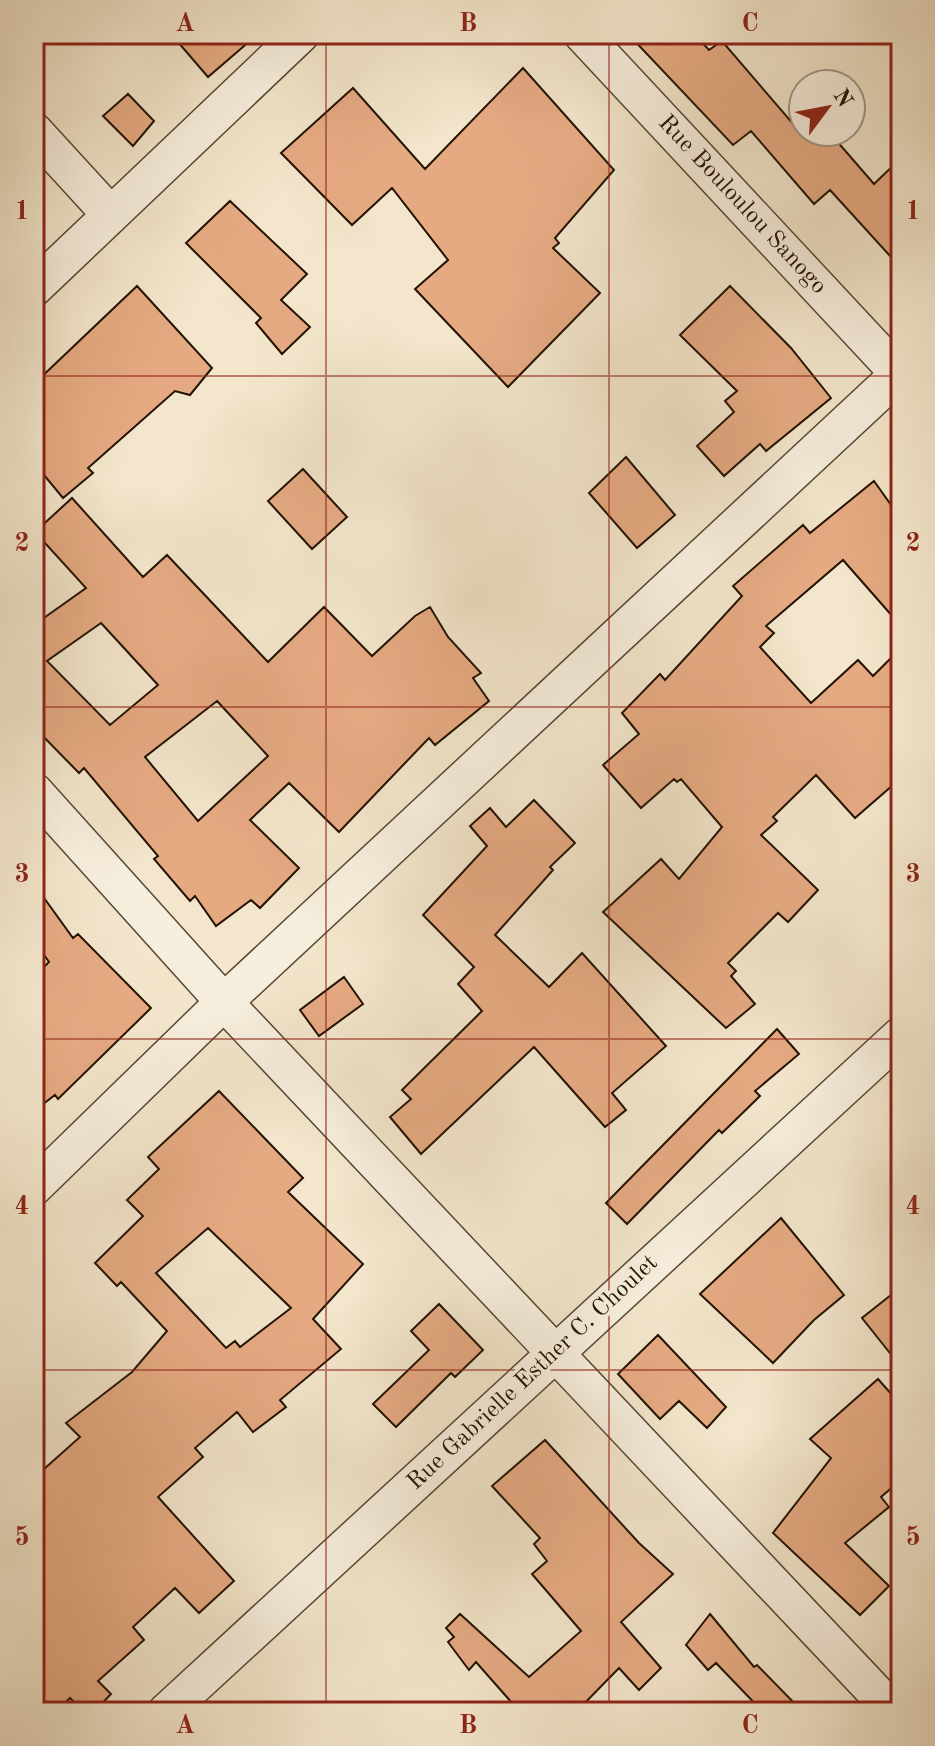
<svg xmlns="http://www.w3.org/2000/svg" width="935" height="1746" font-family="'Old Standard TT',serif">
<rect width="100%" height="100%" fill="#f3e6cc"/>
<filter id="stains"><feTurbulence type="fractalNoise" baseFrequency=".0025" numOctaves="4"/><feColorMatrix values="0 0 0 0 .2 0 0 0 0 .09 0 0 0 0 .02 0 0 0 .5 -.17"/></filter>
<radialGradient id="worn" r=".72"><stop offset=".6" stop-color="#630" stop-opacity="0"/><stop offset="1" stop-color="#630" stop-opacity=".3"/></radialGradient>
<path fill="#e6aa83" stroke="#221202" stroke-width="2" fill-rule="evenodd" d="M 171,34 L 258,34 L 208,77 Z
M 628,34 L 694,34 L 709,50 L 722,41 L 800,132 L 829,132 L 874,184 L 901,158 L 901,268 L 830,190 L 814,204 L 751,131 L 733,145 Z
M 523,68 L 614,170 L 555,238 L 559,243 L 553,248 L 600,293 L 508,387 L 415,289 L 448,260 L 392,188 L 352,225 L 281,153 L 353,88 L 425,169 Z
M 128,94 L 154,121 L 133,146 L 103,116 Z
M 230,201 L 307,274 L 281,300 L 310,327 L 282,354 L 256,323 L 261,318 L 186,243 Z
M 137,286 L 212,368 L 190,395 L 175,391 L 88,468 L 93,473 L 63,498 L 34,463 L 34,384 Z
M 730,286 L 791,348 L 831,398 L 766,451 L 760,444 L 724,476 L 697,446 L 734,412 L 725,401 L 737,391 L 680,335 Z
M 626,457 L 675,515 L 637,548 L 589,493 Z
M 303,469 L 347,517 L 312,549 L 268,501 Z
M 874,481 L 901,519 L 901,626 L 843,560 L 766,626 L 774,633 L 760,647 L 811,703 L 858,660 L 873,676 L 901,648 L 901,778 L 855,818 L 816,775 L 773,817 L 777,821 L 761,835 L 818,890 L 788,922 L 778,913 L 728,963 L 736,971 L 731,976 L 755,1004 L 726,1028 L 603,912 L 661,859 L 679,879 L 722,827 L 681,779 L 677,782 L 674,779 L 641,808 L 603,765 L 639,734 L 622,713 L 660,674 L 665,680 L 742,596 L 733,586 L 803,525 L 810,533 Z
M 72,498 L 143,577 L 167,555 L 268,662 L 324,607 L 372,656 L 415,616 L 430,607 L 448,637 L 481,673 L 473,678 L 489,701 L 435,745 L 429,738 L 339,832 L 289,783 L 250,820 L 299,868 L 260,908 L 251,900 L 216,926 L 195,896 L 190,901 L 154,859 L 158,856 L 84,768 L 79,773 L 34,727 L 34,625 L 86,588 L 35,532 ZM 101,623 L 158,685 L 110,725 L 47,661 ZM 217,701 L 268,756 L 198,821 L 145,757 Z
M 534,800 L 575,843 L 550,867 L 553,870 L 495,935 L 549,987 L 582,953 L 666,1046 L 612,1093 L 626,1110 L 605,1127 L 534,1047 L 421,1154 L 390,1117 L 411,1099 L 402,1090 L 482,1011 L 458,984 L 474,967 L 423,915 L 487,846 L 470,826 L 490,808 L 506,827 Z
M 34,884 L 73,938 L 78,934 L 151,1008 L 58,1099 L 55,1095 L 34,1111 L 34,977 L 49,962 L 34,941 Z
M 344,977 L 363,1004 L 319,1036 L 300,1010 Z
M 777,1029 L 799,1054 L 755,1091 L 760,1096 L 722,1133 L 719,1130 L 627,1224 L 606,1203 Z
M 219,1091 L 303,1178 L 288,1192 L 363,1264 L 313,1319 L 341,1349 L 280,1400 L 286,1407 L 253,1432 L 237,1412 L 195,1448 L 203,1457 L 158,1497 L 234,1581 L 199,1613 L 175,1588 L 133,1627 L 144,1640 L 98,1681 L 111,1694 L 94,1712 L 84,1712 L 70,1698 L 55,1712 L 49,1712 L 34,1695 L 34,1478 L 80,1437 L 66,1423 L 132,1372 L 167,1331 L 121,1282 L 117,1286 L 95,1263 L 143,1216 L 127,1200 L 159,1169 L 148,1157 ZM 208,1228 L 291,1308 L 240,1347 L 235,1341 L 226,1348 L 156,1273 Z
M 781,1218 L 844,1295 L 814,1320 L 773,1363 L 700,1294 Z
M 901,1287 L 901,1367 L 862,1318 Z
M 439,1304 L 483,1350 L 455,1377 L 451,1373 L 396,1427 L 373,1404 L 429,1350 L 411,1331 Z
M 658,1335 L 726,1407 L 707,1428 L 679,1401 L 660,1419 L 618,1374 Z
M 878,1379 L 901,1405 L 901,1480 L 881,1497 L 889,1507 L 845,1543 L 889,1586 L 860,1615 L 773,1533 L 831,1458 L 810,1439 Z
M 545,1440 L 639,1543 L 673,1574 L 621,1622 L 661,1668 L 639,1690 L 619,1668 L 576,1712 L 520,1712 L 476,1662 L 469,1670 L 448,1642 L 454,1637 L 446,1628 L 460,1614 L 529,1677 L 581,1631 L 532,1574 L 547,1561 L 534,1544 L 540,1538 L 492,1486 Z
M 710,1614 L 754,1667 L 757,1665 L 803,1712 L 763,1712 L 716,1663 L 708,1670 L 686,1645 Z"/>
<g fill="none" stroke-linecap="round" stroke-linejoin="round">
<g stroke="#564734" stroke-width="39">
<path id="minor" d="M 582,34 L 901,376
M 34,131 L 110,214
M 34,288 L 301,34
M 34,791 L 224,1002 L 894,1712
M 34,1187 L 224,1002 L 901,372
M 166,1712 L 901,1035"/>
</g>
<use href="#minor" stroke="#f7efde" stroke-width="36"/>
</g>
<path fill="none" stroke="#8f2418" stroke-width="2" stroke-opacity="0.55" d="M 326,34 L 326,1712M 609,34 L 609,1712M 34,376 L 901,376M 34,707 L 901,707M 34,1039 L 901,1039M 34,1370 L 901,1370"/>
<g text-anchor="middle" dominant-baseline="central" stroke-width="7" stroke-linejoin="round" paint-order="stroke">
<g font-size="24" fill="#221202" stroke="#f7efde">
<text transform="translate(742 205) rotate(47)">Rue Bouloulou Sanogo</text>
<text transform="translate(533 1373) rotate(-43)">Rue Gabrielle Esther C. Choulet</text>
</g>
</g>
<rect width="935" height="1746" fill="none" stroke="#f3e6cc" stroke-width="88"/>
<g transform="translate(827 108) rotate(58)"><circle r="38" fill="#f7efde" stroke="#a29786" stroke-width="2"/>
<path d="M0-6L14 30L0 20L-14 30Z" fill="#8f2418"/>
<text y="-12" font-size="22" font-weight="bold" text-anchor="middle" fill="#221202">N</text>
</g>
<rect x="44" y="44" width="847" height="1658" fill="none" stroke="#8f2418" stroke-width="3"/>
<g font-size="26" text-anchor="middle" font-weight="bold" fill="#8f2418">
<text x="185" y="31">A</text>
<text x="468" y="31">B</text>
<text x="750" y="31">C</text>
<text x="22" y="219">1</text>
<text x="913" y="219">1</text>
<text x="22" y="551">2</text>
<text x="913" y="551">2</text>
<text x="22" y="882">3</text>
<text x="913" y="882">3</text>
<text x="22" y="1214">4</text>
<text x="913" y="1214">4</text>
<text x="22" y="1545">5</text>
<text x="913" y="1545">5</text>
<text x="185" y="1733">A</text>
<text x="468" y="1733">B</text>
<text x="750" y="1733">C</text>
</g>
<rect width="100%" height="100%" filter="url(#stains)"/>
<rect width="100%" height="100%" fill="url(#worn)"/>
</svg>
